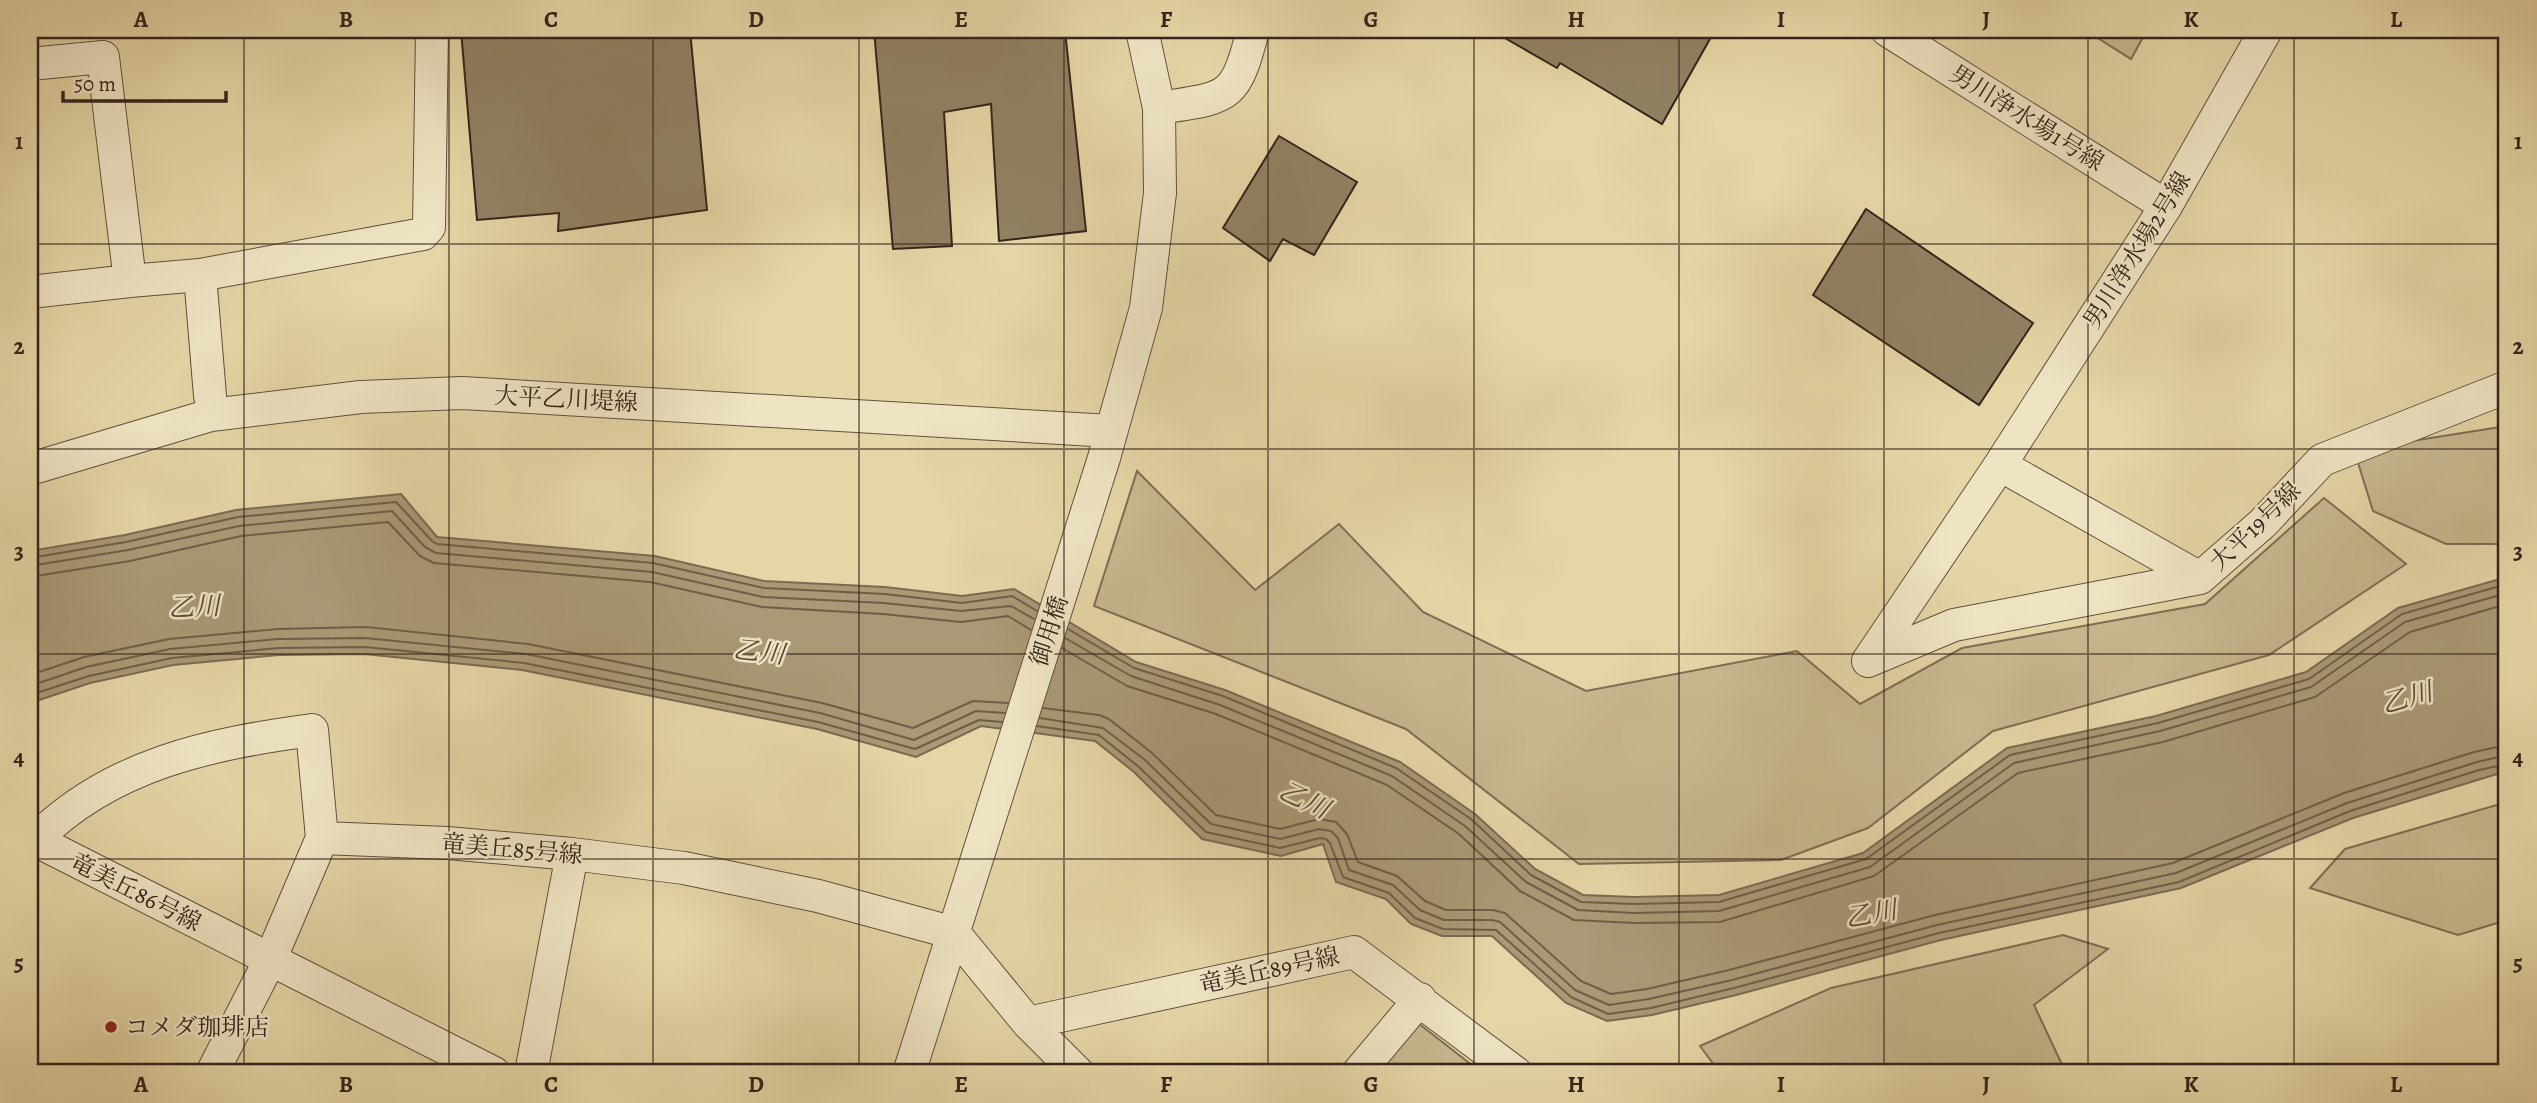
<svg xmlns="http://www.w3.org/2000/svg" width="2537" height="1103" font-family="Alegreya,'Noto Serif JP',serif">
<rect width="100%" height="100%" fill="#e5d6a5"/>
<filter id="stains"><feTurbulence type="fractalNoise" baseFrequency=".00286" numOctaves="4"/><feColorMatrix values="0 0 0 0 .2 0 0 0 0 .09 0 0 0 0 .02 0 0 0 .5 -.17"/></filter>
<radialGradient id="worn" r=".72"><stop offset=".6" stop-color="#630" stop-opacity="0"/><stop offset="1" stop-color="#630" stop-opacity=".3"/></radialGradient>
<path fill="#c7b88e" stroke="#7e6e55" stroke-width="2" d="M 2085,30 L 2147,30 L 2131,59 Z
M 2507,426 L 2507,544 L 2446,544 L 2373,511 L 2354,450 Z
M 1137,471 L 1255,590 L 1339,524 L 1423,612 L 1586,691 L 1797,651 L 1860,704 L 1962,648 L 2205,604 L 2324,498 L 2406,564 L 2269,655 L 1993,731 L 1868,828 L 1781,860 L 1579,864 L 1406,729 L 1094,606 Z
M 2507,802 L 2507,920 L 2458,935 L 2310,888 L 2345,849 Z
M 2063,935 L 2108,949 L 2034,1005 L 2066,1073 L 1720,1073 L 1700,1046 L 1831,988 Z
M 1418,1023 L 1482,1073 L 1375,1073 Z"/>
<path fill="#a99976" stroke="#7a6a52" stroke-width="2" d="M 401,494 L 437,537 L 655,556 L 764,581 L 885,587 L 962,596 L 1014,589 L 1136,662 L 1225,690 L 1400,762 L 1475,814 L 1535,869 L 1583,895 L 1634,897 L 1719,895 L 1863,853 L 2007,748 L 2156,716 L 2306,672 L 2398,608 L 2507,577 L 2507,771 L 2353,818 L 2181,888 L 1941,940 L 1736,995 L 1652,1015 L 1607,1021 L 1566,1003 L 1492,936 L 1442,936 L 1411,924 L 1386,899 L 1336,882 L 1323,844 L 1281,856 L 1202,839 L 1134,772 L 1095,741 L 981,726 L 916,757 L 817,729 L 522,670 L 364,654 L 279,655 L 173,665 L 90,683 L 30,703 L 30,551 L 125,535 L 236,510 Z"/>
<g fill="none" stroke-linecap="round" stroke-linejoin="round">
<path stroke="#6e5e49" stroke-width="2" d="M 30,558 L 126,542 L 238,517 L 396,502 L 432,541 L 437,544 L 653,563 L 764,588 L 885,594 L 962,603 L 1012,596 L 1037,611
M 30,566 L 128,550 L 239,526 L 392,511 L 425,547 L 436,553 L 652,572 L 763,597 L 884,603 L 961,611 L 1011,606 L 1034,619
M 30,577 L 130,561 L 241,536 L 388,522 L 420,556 L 434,563 L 650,582 L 762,607 L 883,614 L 961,622 L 1008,616 L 1031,630
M 1068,629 L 1134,668 L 1223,696 L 1396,768 L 1471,819 L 1531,875 L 1581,902 L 1634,904 L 1719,902 L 1866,859 L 2010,755 L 2158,723 L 2309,679 L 2402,614 L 2507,584
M 1065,638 L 1131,676 L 1220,705 L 1392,776 L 1465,826 L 1526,882 L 1578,910 L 1634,913 L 1719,911 L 1870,867 L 2014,763 L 2160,731 L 2311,687 L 2405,622 L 2507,593
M 1062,648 L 1127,686 L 1216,714 L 1387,785 L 1459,834 L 1520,891 L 1574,920 L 1634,923 L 1720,922 L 1874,876 L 2018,773 L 2163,742 L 2315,697 L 2410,632 L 2507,604
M 30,675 L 84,657 L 169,639 L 278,629 L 366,627 L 528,644 L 822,703 L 913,728 L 973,701 L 1008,703
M 30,686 L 86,667 L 170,649 L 278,639 L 365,638 L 526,654 L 820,713 L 914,740 L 976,711 L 1005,713
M 30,695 L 89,676 L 172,658 L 279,648 L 365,647 L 524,663 L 818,722 L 915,749 L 979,720 L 1002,722
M 1043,708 L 1099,715 L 1109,719 L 1152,753 L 1216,815 L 1280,829 L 1319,819 L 1336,822 L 1347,834 L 1358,862 L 1397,876 L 1425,901 L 1446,910 L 1493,910 L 1505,913 L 1581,981 L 1611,994 L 1647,989 L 1729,970 L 1935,915 L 2173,863 L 2344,793 L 2474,752 L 2507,745
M 1040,718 L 1103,728 L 1145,760 L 1211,824 L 1280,839 L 1319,829 L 1331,831 L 1338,838 L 1349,870 L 1393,885 L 1420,910 L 1444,920 L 1492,920 L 1500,922 L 1575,990 L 1609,1005 L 1649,999 L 1732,980 L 1937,925 L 2176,873 L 2347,803 L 2477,762 L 2507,755
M 1037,726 L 1099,735 L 1139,767 L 1206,832 L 1280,848 L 1320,838 L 1326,839 L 1330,843 L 1343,877 L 1389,893 L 1415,918 L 1443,929 L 1496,930 L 1571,997 L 1608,1014 L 1651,1008 L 1734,988 L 1939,933 L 2179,882 L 2350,811 L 2479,770 L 2507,764"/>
</g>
<path fill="#908163" stroke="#34241c" stroke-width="2" d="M 461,30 L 690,30 L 707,210 L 558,231 L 559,213 L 477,220 Z
M 874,30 L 1065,30 L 1086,231 L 999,241 L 991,104 L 944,112 L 952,246 L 893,249 Z
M 1491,30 L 1715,30 L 1662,124 L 1560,63 L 1557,68 Z
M 1279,136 L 1357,182 L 1314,255 L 1283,239 L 1270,261 L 1223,228 Z
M 1866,209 L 2033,323 L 1979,405 L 1813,295 Z"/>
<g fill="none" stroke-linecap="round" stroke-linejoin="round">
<g stroke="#60503e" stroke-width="34">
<path id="minor" d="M 1887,30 L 2166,206
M 30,64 L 103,57 L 130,281 L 200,275 L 423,234 L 429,227 L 432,30
M 1159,108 C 1229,97 1235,101 1253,30
M 200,275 L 210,396
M 30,292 L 130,281
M 2000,465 L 2200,578
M 30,469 L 211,415 L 361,397 L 462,393 L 1111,431
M 1868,661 L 2000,465 L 2166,206 L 2266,30
M 1868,661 L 1954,625 L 2200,578 L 2263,523 L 2322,460 L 2507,387
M 322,838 L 447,843 L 572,854 L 684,868 L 818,896 L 954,933 L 1028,1023 L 1078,1073
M 1028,1023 L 1354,952 L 1516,1073
M 212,1073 L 270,960 L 322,838 L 312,730 C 209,744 111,764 35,840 L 494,1073
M 531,1073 L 572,854
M 909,1073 L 1104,458 L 1146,308 L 1160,193 L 1159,108 L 1142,30
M 1358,1073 L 1420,999"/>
</g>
<use href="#minor" stroke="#eee4c4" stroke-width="32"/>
</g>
<path fill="none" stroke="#34241c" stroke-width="2" stroke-opacity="0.55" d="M 244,30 L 244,1073M 449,30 L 449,1073M 653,30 L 653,1073M 859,30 L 859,1073M 1064,30 L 1064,1073M 1268,30 L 1268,1073M 1474,30 L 1474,1073M 1679,30 L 1679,1073M 1884,30 L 1884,1073M 2088,30 L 2088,1073M 2294,30 L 2294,1073M 30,244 L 2507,244M 30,449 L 2507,449M 30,654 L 2507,654M 30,859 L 2507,859"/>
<circle fill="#8f2418" stroke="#eee4c4" stroke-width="2.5" cx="111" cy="1027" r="7"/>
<g text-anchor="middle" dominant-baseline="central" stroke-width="5" stroke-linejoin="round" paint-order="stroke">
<g font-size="24" fill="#34241c" stroke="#eee4c4">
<text transform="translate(2027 118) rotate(32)">男川浄水場1号線</text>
<text transform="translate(2137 250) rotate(-58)">男川浄水場2号線</text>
<text transform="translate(566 399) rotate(3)">大平乙川堤線</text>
<text transform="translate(2255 526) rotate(-44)">大平19号線</text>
<text transform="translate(1049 631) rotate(-72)">御用橋</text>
<text transform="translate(512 849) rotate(5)">竜美丘85号線</text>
<text transform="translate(136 892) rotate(27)">竜美丘86号線</text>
<text transform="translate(1269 970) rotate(-12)">竜美丘89号線</text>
</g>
<g font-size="24" fill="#34241c" stroke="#eee4c4" text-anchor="start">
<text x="125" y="1027">コメダ珈琲店</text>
</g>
<g font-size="26" font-style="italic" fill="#574737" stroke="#eee4c4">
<text transform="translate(194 607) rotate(-3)">乙川</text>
<text transform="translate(759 652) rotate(6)">乙川</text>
<text transform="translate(2407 698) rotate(-16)">乙川</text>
<text transform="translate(1304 800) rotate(25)">乙川</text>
<text transform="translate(1871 914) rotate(-10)">乙川</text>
</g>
</g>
<rect width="2537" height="1103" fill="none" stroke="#e5d6a5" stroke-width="77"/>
<path d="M63 91v10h163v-10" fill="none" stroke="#34241c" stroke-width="3.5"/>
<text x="74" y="91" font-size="21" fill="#34241c" stroke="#eee4c4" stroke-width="5" paint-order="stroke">50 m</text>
<rect x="38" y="38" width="2460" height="1026" fill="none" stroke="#34241c" stroke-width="2.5"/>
<g font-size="23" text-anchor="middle" font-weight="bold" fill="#34241c">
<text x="141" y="27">A</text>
<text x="346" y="27">B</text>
<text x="551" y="27">C</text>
<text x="756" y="27">D</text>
<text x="961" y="27">E</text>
<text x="1166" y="27">F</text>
<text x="1371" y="27">G</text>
<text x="1576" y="27">H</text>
<text x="1781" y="27">I</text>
<text x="1986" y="27">J</text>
<text x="2191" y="27">K</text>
<text x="2396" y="27">L</text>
<text x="19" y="149">1</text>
<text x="2518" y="149">1</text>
<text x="19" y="354">2</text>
<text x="2518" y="354">2</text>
<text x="19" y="559">3</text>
<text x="2518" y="559">3</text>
<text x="19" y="765">4</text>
<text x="2518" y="765">4</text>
<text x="19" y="970">5</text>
<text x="2518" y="970">5</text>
<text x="141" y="1092">A</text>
<text x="346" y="1092">B</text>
<text x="551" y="1092">C</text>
<text x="756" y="1092">D</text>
<text x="961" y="1092">E</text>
<text x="1166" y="1092">F</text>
<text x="1371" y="1092">G</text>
<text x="1576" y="1092">H</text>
<text x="1781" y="1092">I</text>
<text x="1986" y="1092">J</text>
<text x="2191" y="1092">K</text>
<text x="2396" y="1092">L</text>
</g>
<rect width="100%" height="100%" filter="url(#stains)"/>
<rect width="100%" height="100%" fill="url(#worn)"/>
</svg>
